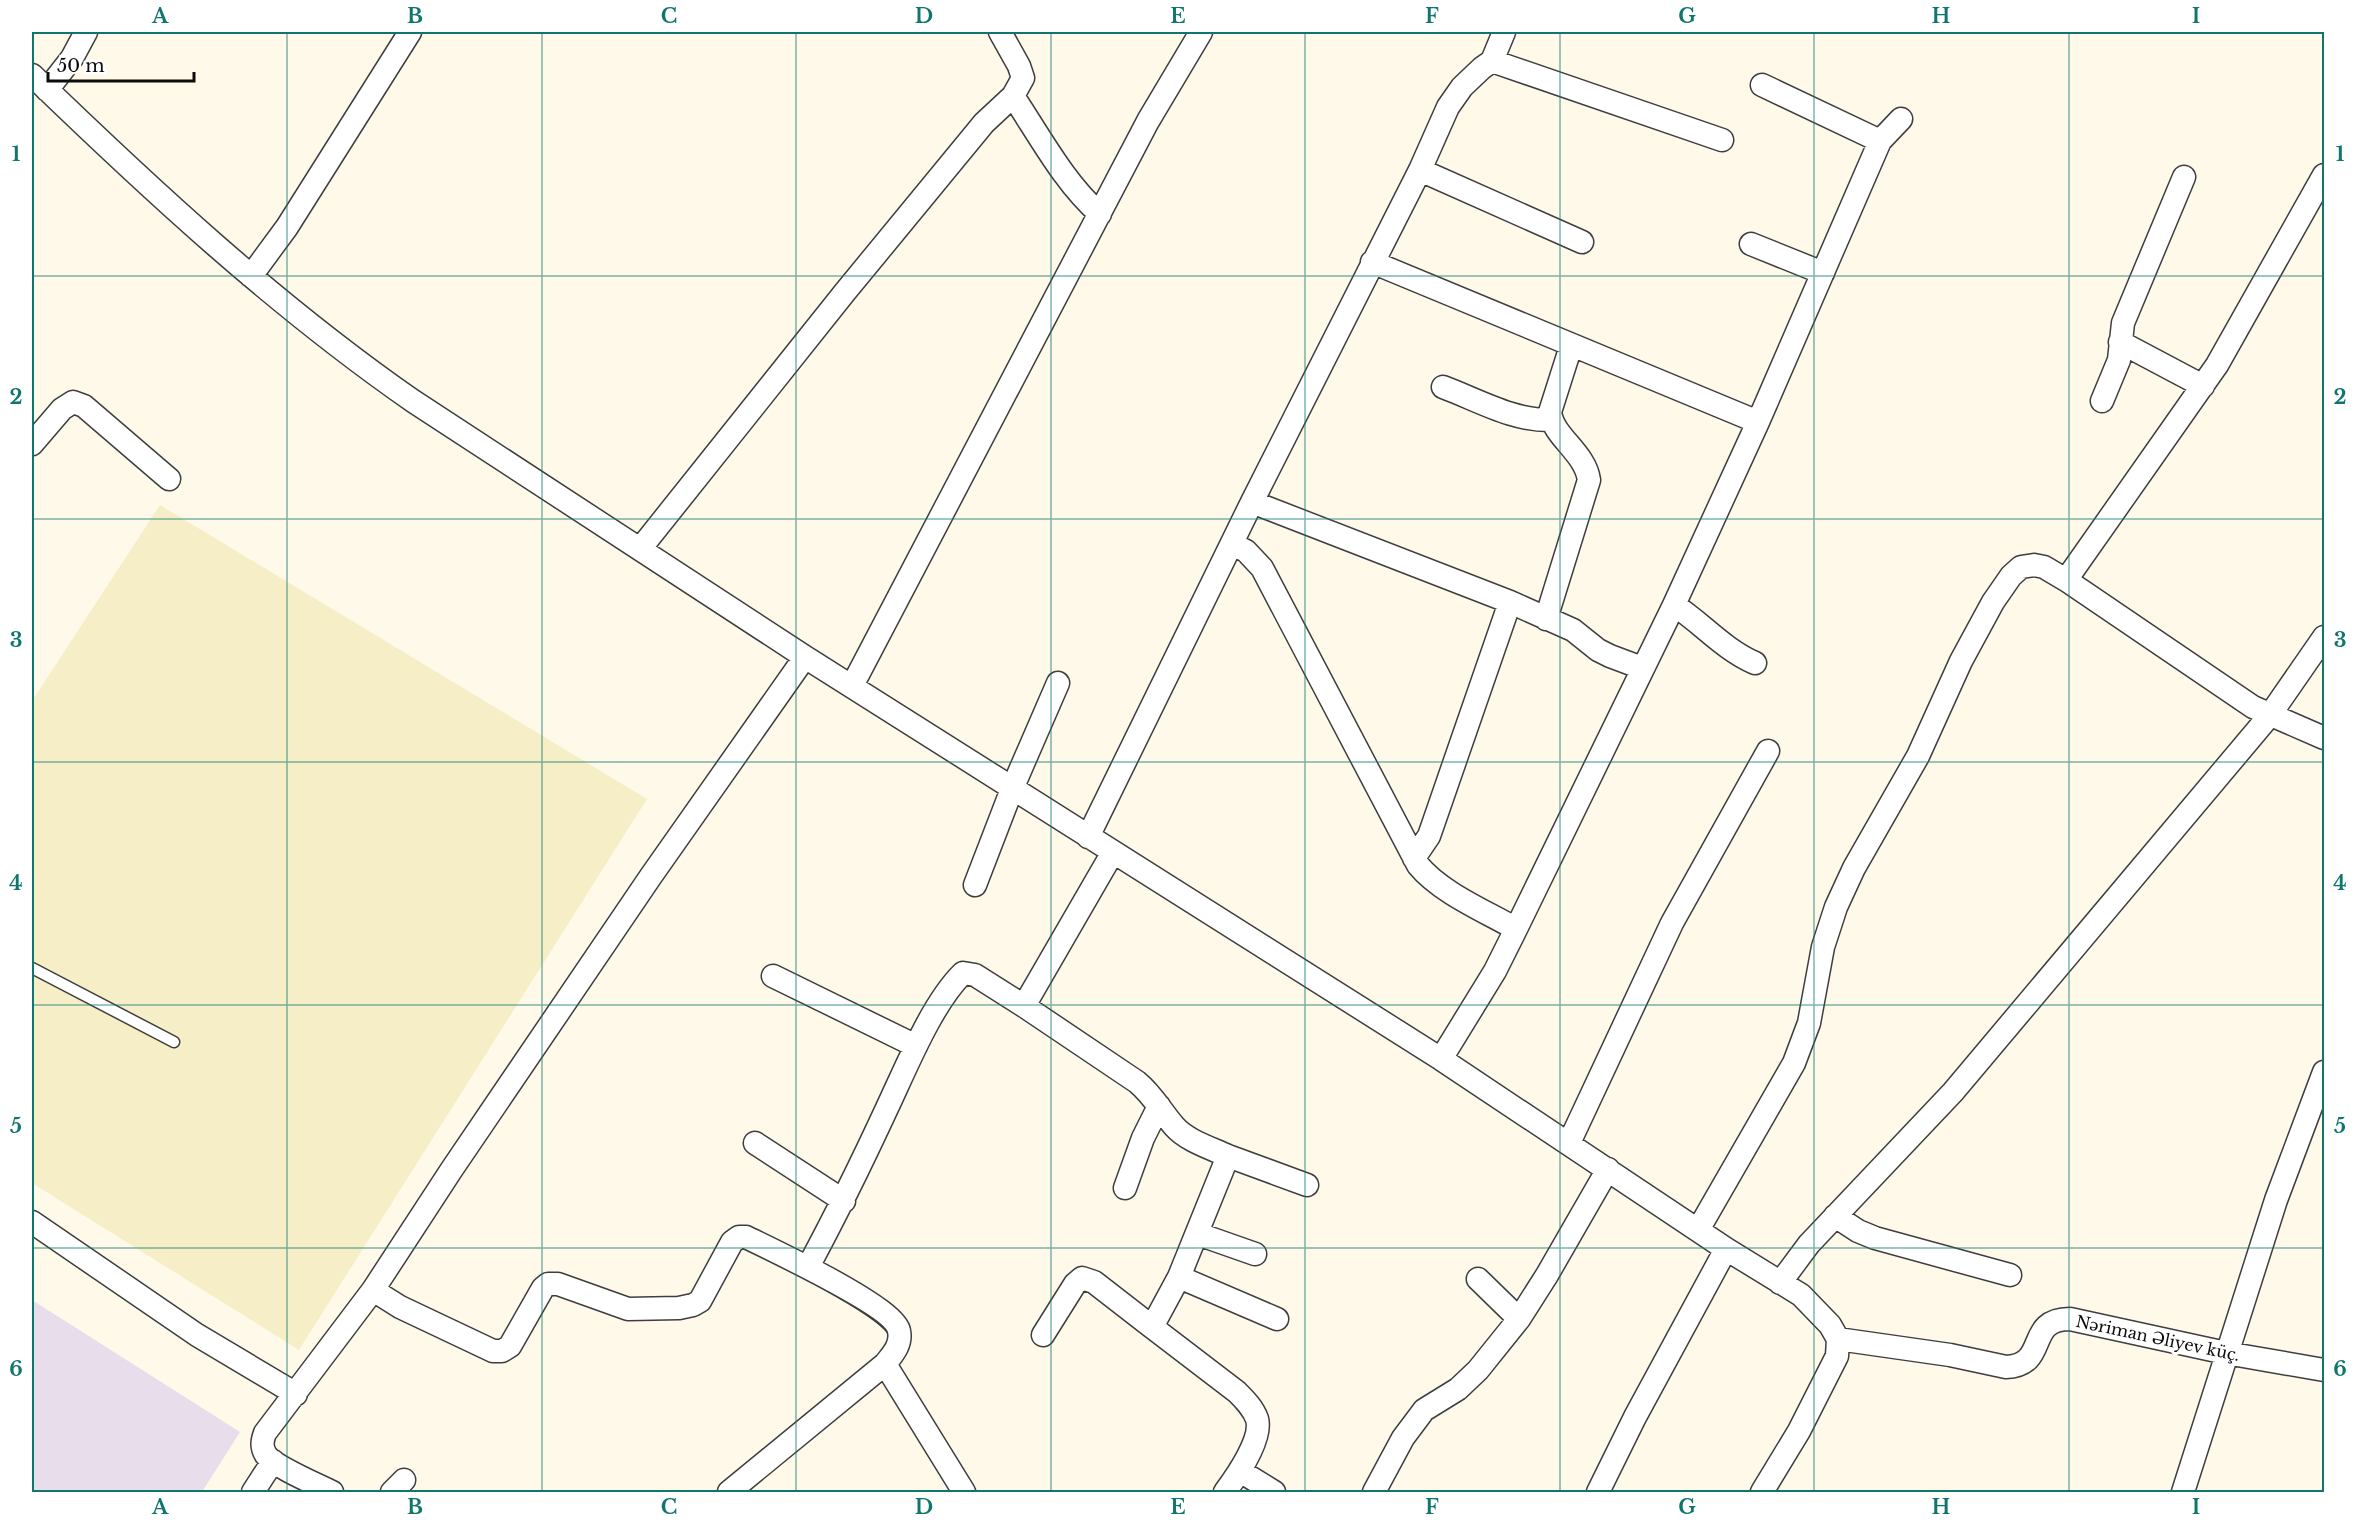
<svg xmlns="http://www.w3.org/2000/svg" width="2356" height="1524" font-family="'Libre Baskerville',serif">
<rect width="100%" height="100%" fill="#fff9e9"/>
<path fill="#e8deeb" d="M 32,1300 L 240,1432 L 202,1492 L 32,1492 Z"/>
<path fill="#f6eec7" d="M 160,505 L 647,799 L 299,1350 L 32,1183 L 32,701 Z"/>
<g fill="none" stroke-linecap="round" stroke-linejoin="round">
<g stroke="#3e3e3e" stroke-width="13">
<path id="service" d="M 32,968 L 174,1042"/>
</g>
<g stroke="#3e3e3e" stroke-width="25">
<path id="minor" d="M 1000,32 L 1019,66 L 1023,78 L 1013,96 C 1039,135 1065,184 1100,214
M 1492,61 L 1722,140
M 32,75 C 152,191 275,305 413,401 L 805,657 L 1441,1059 L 1726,1249 L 1801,1295 L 1830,1325 L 1838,1339 L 1837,1356 L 1799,1431 L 1762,1492
M 1762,85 L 1880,141
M 47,90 L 72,58 L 86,32
M 1420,170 L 1582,242
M 1751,244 L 1823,273
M 1372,262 L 1758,422
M 251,276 L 287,227 L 410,32
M 2120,342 L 2203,386
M 1443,387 C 1478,400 1513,421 1551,420
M 2102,401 L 2119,360 L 2123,323 L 2184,177
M 32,444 L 62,409 L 73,402 L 84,406 L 169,479
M 1252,502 L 1510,602 L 1573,630 L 1598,650 L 1610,656 L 1642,668
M 1232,544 L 1246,551 L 1262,568 L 1418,865 C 1441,893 1485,911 1516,929
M 640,549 L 845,292 L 984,123 L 1013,96
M 2066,580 L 2217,365 L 2324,175
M 1674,605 C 1702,623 1723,649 1755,663
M 1546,619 L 1589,480 C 1585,452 1553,437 1550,412 L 1571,346
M 852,686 L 1148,121 L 1201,32
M 1088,837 L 1252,502 L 1420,170 L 1448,107 L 1462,87 L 1482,68 L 1492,61 L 1504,32
M 1414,858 L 1429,836 L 1510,602
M 975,885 L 1012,789 L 1058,683
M 773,976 L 916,1046
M 1024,1006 L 1113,852
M 1441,1059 L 1495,971 L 1516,929 L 1674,605 L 1758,422 L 1880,141 L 1901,119
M 755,1143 L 844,1201
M 1569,1143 L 1672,923 L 1768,751
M 1228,1156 L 1307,1185
M 1125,1188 L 1143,1138 L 1159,1106
M 1835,1216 L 1858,1231 L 1875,1238 L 2010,1275
M 32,1222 L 197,1335 L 296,1394
M 1698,1230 L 1794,1063 L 1809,1023 L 1823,947 L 1836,907 L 1854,868 L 1918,756 L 1961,661 L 1993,602 L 2011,576 L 2021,567 L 2034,565 L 2044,567 L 2066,580 L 2253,707 L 2324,738
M 1198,1234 L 1255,1254
M 808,1267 C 836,1215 862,1162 887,1108 C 906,1068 932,1003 963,973 L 975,975 L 1024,1006 L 1137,1082 C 1153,1095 1161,1111 1174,1126 C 1187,1141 1211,1148 1228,1156 L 1179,1277 L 1152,1327 L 1237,1392 C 1245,1400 1253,1408 1257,1419 C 1263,1439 1236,1477 1225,1492
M 1179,1277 L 1277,1319
M 1478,1279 L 1519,1319
M 1780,1283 L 1809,1244 L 1953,1092 L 2270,715 L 2324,637
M 373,1290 L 400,1307 L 493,1351 L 502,1351 L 510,1346 L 543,1288 L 548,1284 L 558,1284 L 628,1309 L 679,1308 L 693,1305 L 700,1301 L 732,1242 L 739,1237 L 746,1237 C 772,1250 895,1307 899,1331 C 902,1345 892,1355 885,1364 L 964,1492
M 1043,1335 L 1075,1284 L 1082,1278 L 1094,1282 L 1152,1327
M 1838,1339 L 1950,1355 L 2006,1367 C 2050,1365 2024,1319 2070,1319 L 2226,1353 L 2324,1370
M 1240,1471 L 1274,1492
M 253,1492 L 273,1461
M 332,1492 C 316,1484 275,1467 266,1455 C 261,1447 262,1441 265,1433 L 373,1290 L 452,1169 L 651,876 L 805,657
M 392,1492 L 404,1480
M 729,1492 L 885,1364
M 1374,1492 L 1403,1438 L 1424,1410 L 1458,1389 L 1478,1370 L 1519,1319 L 1547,1275 L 1608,1169
M 1598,1492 L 1635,1417 L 1726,1249
M 2183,1492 L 2276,1200 L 2324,1072"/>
</g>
<use href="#service" stroke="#fff" stroke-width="10"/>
<use href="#minor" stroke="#fff" stroke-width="22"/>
</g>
<path fill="none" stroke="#0f766e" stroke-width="1.5" stroke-opacity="0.55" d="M 287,32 L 287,1492M 542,32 L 542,1492M 796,32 L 796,1492M 1051,32 L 1051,1492M 1305,32 L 1305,1492M 1560,32 L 1560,1492M 1814,32 L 1814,1492M 2069,32 L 2069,1492M 32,276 L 2324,276M 32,519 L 2324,519M 32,762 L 2324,762M 32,1005 L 2324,1005M 32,1248 L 2324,1248"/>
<g text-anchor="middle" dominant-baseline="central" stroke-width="6" stroke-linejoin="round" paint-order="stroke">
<g font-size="16" fill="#0b0b0b" stroke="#fff">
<text transform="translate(2158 1338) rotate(12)">Nəriman Əliyev küç.</text>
</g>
</g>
<rect width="2356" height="1524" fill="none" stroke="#ffffff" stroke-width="66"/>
<path d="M48 72v9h146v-9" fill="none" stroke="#0b0b0b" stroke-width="3"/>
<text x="57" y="72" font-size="18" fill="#0b0b0b" stroke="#ffffff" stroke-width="4.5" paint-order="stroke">50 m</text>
<rect x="33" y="33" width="2290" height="1458" fill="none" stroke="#0f766e" stroke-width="2"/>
<g font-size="20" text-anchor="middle" font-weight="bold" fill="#0f766e">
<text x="160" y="23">A</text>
<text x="415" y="23">B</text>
<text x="669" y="23">C</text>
<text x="924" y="23">D</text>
<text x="1178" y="23">E</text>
<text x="1432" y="23">F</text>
<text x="1687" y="23">G</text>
<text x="1941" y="23">H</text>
<text x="2196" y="23">I</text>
<text x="16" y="161">1</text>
<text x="2340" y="161">1</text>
<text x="16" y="404">2</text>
<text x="2340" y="404">2</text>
<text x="16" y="647">3</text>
<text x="2340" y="647">3</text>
<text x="16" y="890">4</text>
<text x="2340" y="890">4</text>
<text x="16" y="1133">5</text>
<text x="2340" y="1133">5</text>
<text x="16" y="1376">6</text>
<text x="2340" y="1376">6</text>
<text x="160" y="1514">A</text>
<text x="415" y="1514">B</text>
<text x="669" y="1514">C</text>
<text x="924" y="1514">D</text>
<text x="1178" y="1514">E</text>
<text x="1432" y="1514">F</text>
<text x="1687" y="1514">G</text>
<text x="1941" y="1514">H</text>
<text x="2196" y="1514">I</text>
</g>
</svg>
